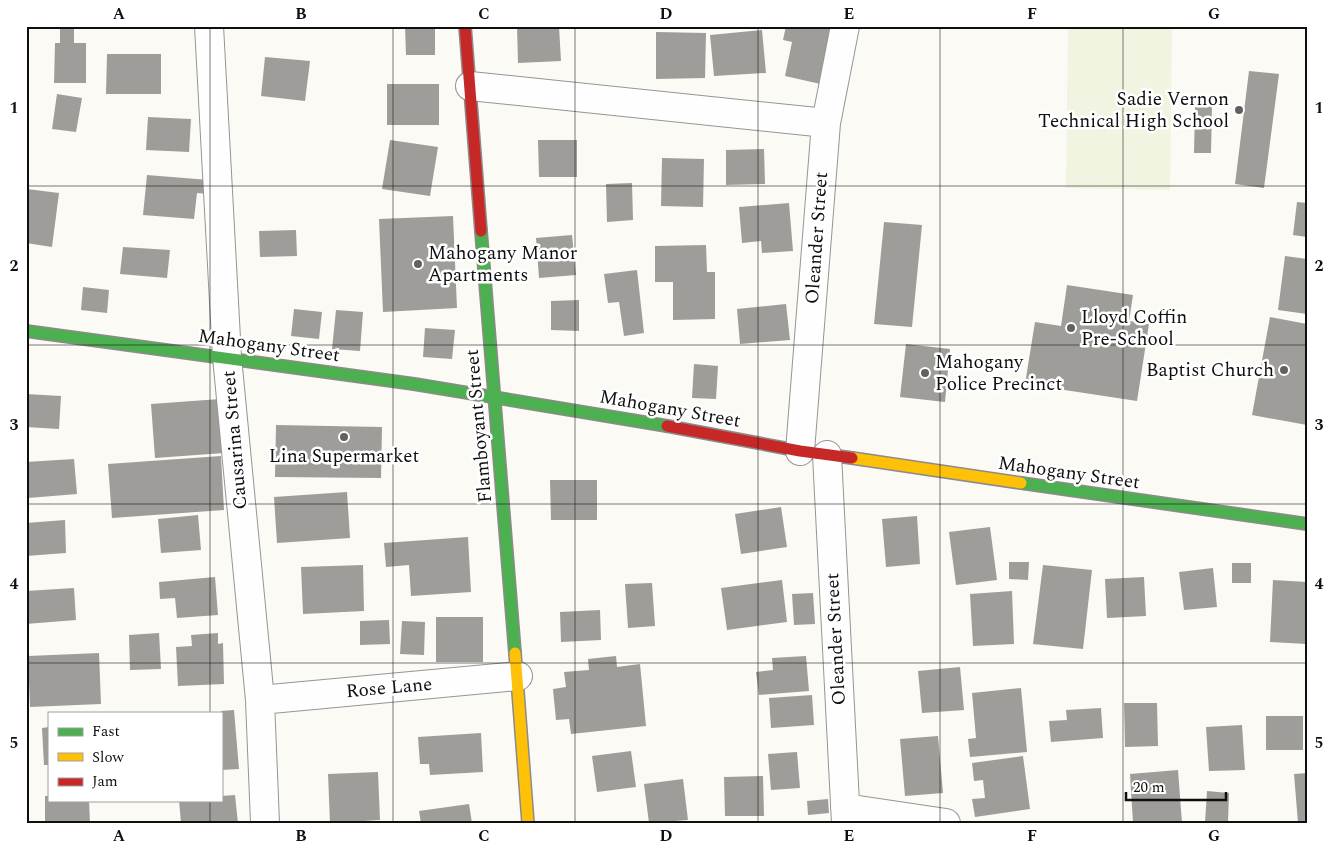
<svg xmlns="http://www.w3.org/2000/svg" width="1333" height="849" font-family="Spectral,serif">
<rect width="100%" height="100%" fill="#fbfaf5"/>
<path fill="#f1f4e0" d="M 1172,27 L 1170,190 L 1066,188 L 1068,29 Z"/>
<path fill="#9f9d9a" d="M 60,26 L 74,27 L 74,43 L 86,43 L 86,83 L 54,83 L 55,43 L 60,43 Z
M 282,26 L 327,26 L 327,29 L 282,28 Z
M 405,26 L 435,26 L 435,55 L 406,55 Z
M 517,26 L 559,26 L 561,61 L 518,63 Z
M 786,26 L 838,26 L 825,85 L 785,76 L 792,42 L 783,40 Z
M 762,30 L 766,73 L 714,76 L 710,35 Z
M 656,32 L 706,33 L 705,78 L 656,79 Z
M 107,54 L 161,54 L 161,94 L 106,94 Z
M 265,57 L 310,61 L 305,101 L 261,96 Z
M 1249,71 L 1279,74 L 1264,188 L 1235,184 Z
M 387,84 L 439,84 L 439,125 L 387,125 Z
M 57,94 L 82,98 L 76,132 L 52,129 Z
M 1195,106 L 1212,106 L 1211,153 L 1194,153 Z
M 148,117 L 191,119 L 189,152 L 146,150 Z
M 390,140 L 438,147 L 430,196 L 382,189 Z
M 538,140 L 577,140 L 577,177 L 539,177 Z
M 764,149 L 765,184 L 726,185 L 726,150 Z
M 662,158 L 704,159 L 703,207 L 661,206 Z
M 147,175 L 209,180 L 208,194 L 197,193 L 194,219 L 143,215 Z
M 632,183 L 633,220 L 607,222 L 606,184 Z
M 27,189 L 59,193 L 52,247 L 26,243 Z
M 1297,202 L 1307,203 L 1307,237 L 1293,235 Z
M 789,203 L 793,251 L 762,253 L 761,241 L 742,243 L 739,207 Z
M 453,216 L 457,308 L 383,312 L 379,219 Z
M 884,222 L 922,225 L 912,327 L 874,324 Z
M 296,230 L 297,256 L 260,257 L 259,231 Z
M 572,235 L 576,275 L 539,278 L 536,238 Z
M 706,245 L 707,272 L 715,272 L 715,319 L 673,320 L 673,282 L 655,282 L 655,246 Z
M 123,247 L 170,250 L 167,278 L 120,274 Z
M 1285,256 L 1307,259 L 1307,314 L 1278,310 Z
M 637,270 L 644,333 L 624,336 L 619,302 L 608,303 L 604,274 Z
M 1067,285 L 1133,295 L 1129,321 L 1149,324 L 1137,401 L 1025,384 L 1035,322 L 1061,326 Z
M 83,287 L 109,290 L 107,313 L 81,310 Z
M 579,300 L 579,331 L 551,330 L 551,301 Z
M 786,304 L 790,340 L 740,344 L 737,309 Z
M 294,309 L 322,312 L 319,339 L 291,336 Z
M 336,310 L 363,312 L 360,351 L 332,349 Z
M 1270,317 L 1307,324 L 1307,425 L 1252,415 Z
M 425,328 L 455,330 L 452,359 L 423,357 Z
M 906,344 L 950,349 L 945,402 L 900,397 Z
M 694,364 L 718,366 L 716,399 L 692,398 Z
M 26,394 L 61,396 L 59,429 L 26,427 Z
M 220,399 L 224,453 L 155,458 L 151,404 Z
M 276,425 L 382,427 L 381,478 L 275,477 Z
M 221,456 L 224,510 L 112,518 L 108,464 Z
M 74,459 L 77,494 L 28,498 L 26,462 Z
M 550,480 L 597,480 L 597,520 L 551,520 Z
M 347,492 L 350,538 L 277,543 L 274,497 Z
M 781,507 L 787,547 L 741,554 L 735,514 Z
M 198,515 L 201,550 L 161,553 L 158,519 Z
M 917,516 L 920,564 L 886,567 L 882,519 Z
M 65,520 L 66,553 L 26,556 L 26,523 Z
M 990,527 L 997,580 L 956,585 L 949,532 Z
M 468,537 L 471,592 L 411,596 L 409,565 L 386,567 L 384,543 Z
M 1009,562 L 1029,562 L 1028,580 L 1009,579 Z
M 1232,563 L 1251,563 L 1251,583 L 1232,583 Z
M 363,565 L 364,611 L 303,614 L 301,567 Z
M 1043,565 L 1092,570 L 1083,649 L 1033,644 Z
M 1213,568 L 1217,607 L 1184,610 L 1179,572 Z
M 215,577 L 218,615 L 177,618 L 175,598 L 160,599 L 159,582 Z
M 1144,577 L 1146,616 L 1107,618 L 1105,579 Z
M 782,580 L 787,622 L 727,630 L 721,588 Z
M 1273,580 L 1307,582 L 1307,644 L 1270,642 Z
M 652,583 L 655,626 L 628,628 L 625,584 Z
M 74,588 L 76,620 L 26,624 L 26,591 Z
M 1012,591 L 1014,644 L 973,646 L 970,594 Z
M 813,593 L 815,624 L 794,625 L 792,594 Z
M 600,610 L 601,640 L 561,642 L 560,612 Z
M 436,617 L 483,617 L 483,662 L 436,662 Z
M 389,620 L 390,644 L 360,645 L 360,621 Z
M 402,621 L 425,622 L 424,655 L 400,654 Z
M 159,633 L 161,669 L 130,670 L 129,635 Z
M 218,633 L 218,644 L 223,643 L 224,684 L 178,686 L 176,647 L 192,646 L 191,635 Z
M 99,653 L 101,704 L 30,707 L 28,656 Z
M 616,656 L 617,667 L 640,664 L 646,726 L 571,734 L 569,719 L 556,720 L 553,689 L 566,687 L 564,672 L 589,670 L 588,659 Z
M 806,656 L 809,691 L 759,695 L 756,672 L 773,670 L 772,658 Z
M 960,667 L 964,710 L 922,713 L 918,671 Z
M 1021,688 L 1027,752 L 970,757 L 968,739 L 976,738 L 972,693 Z
M 812,695 L 814,725 L 771,728 L 769,698 Z
M 1124,703 L 1157,703 L 1158,746 L 1125,747 Z
M 1101,708 L 1103,738 L 1051,742 L 1049,721 L 1067,720 L 1066,710 Z
M 234,710 L 239,769 L 221,770 L 221,711 Z
M 1266,716 L 1303,716 L 1303,750 L 1266,750 Z
M 1242,725 L 1245,770 L 1209,771 L 1206,727 Z
M 49,727 L 49,765 L 44,765 L 42,728 Z
M 481,733 L 483,772 L 430,775 L 429,764 L 420,764 L 418,737 Z
M 938,736 L 943,793 L 905,796 L 900,739 Z
M 631,751 L 636,787 L 597,792 L 592,756 Z
M 797,752 L 800,788 L 771,790 L 768,754 Z
M 1023,756 L 1030,809 L 975,817 L 972,799 L 985,798 L 983,780 L 974,781 L 972,763 Z
M 1178,770 L 1182,823 L 1133,823 L 1130,774 Z
M 378,772 L 380,820 L 330,823 L 328,774 Z
M 1307,773 L 1307,823 L 1298,823 L 1294,774 Z
M 763,776 L 764,816 L 725,816 L 724,777 Z
M 683,779 L 688,820 L 649,823 L 644,784 Z
M 1207,791 L 1229,793 L 1228,823 L 1205,823 Z
M 235,795 L 238,823 L 181,823 L 179,800 L 221,800 L 221,796 Z
M 45,796 L 49,796 L 49,800 L 89,800 L 90,823 L 45,823 Z
M 828,799 L 829,813 L 808,815 L 807,801 Z
M 469,804 L 472,823 L 421,823 L 419,811 Z"/>
<g fill="none" stroke-linecap="round" stroke-linejoin="round">
<g stroke="#959593" stroke-width="30">
<path id="street" d="M 209,26 L 227,357 L 260,700 L 265,823
M 470,86 L 826,123
M 800,451 L 826,123 L 845,26
M 827,455 L 846,823
M 260,700 L 518,676
M 845,808 L 946,823"/>
</g>
<g stroke="#8c8b89" stroke-width="14">
<path id="fast" d="M 481,231 L 515,653
M 26,331 L 414,384 L 667,426
M 1021,483 L 1307,524"/>
</g>
<g stroke="#8c8b89" stroke-width="14">
<path id="slow" d="M 852,458 L 1021,483
M 515,653 L 528,823"/>
</g>
<g stroke="#8c8b89" stroke-width="14">
<path id="jam" d="M 465,26 L 481,231
M 667,426 L 800,451 L 852,458"/>
</g>
<use href="#street" stroke="#fefefe" stroke-width="28"/>
<use href="#fast" stroke="#4caf50" stroke-width="11"/>
<use href="#slow" stroke="#ffc107" stroke-width="11"/>
<use href="#jam" stroke="#c62828" stroke-width="11"/>
</g>
<path fill="none" stroke="#0f0f0f" stroke-width="1" stroke-opacity="0.55" d="M 210,26 L 210,713M 393,26 L 393,823M 575,26 L 575,823M 758,26 L 758,823M 940,26 L 940,823M 1123,26 L 1123,823M 26,186 L 1307,186M 26,345 L 1307,345M 26,504 L 1307,504M 26,663 L 1307,663M 210,800 L 210,823"/>
<g fill="#626160" stroke="#fff" stroke-width="2">
<circle cx="1239" cy="110" r="5"/>
<circle cx="418" cy="264" r="5"/>
<circle cx="1071" cy="328" r="5"/>
<circle cx="1284" cy="370" r="5"/>
<circle cx="925" cy="373" r="5"/>
<circle cx="344" cy="437" r="5"/>
</g>
<g text-anchor="middle" dominant-baseline="central" stroke-width="5" stroke-linejoin="round" paint-order="stroke">
<g font-size="19" fill="#0f0f0f" stroke="#fff" text-anchor="start">
<text x="1229" y="99" text-anchor="end">Sadie Vernon<tspan x="1229" dy="22">Technical High School</tspan></text>
<text x="428" y="253">Mahogany Manor<tspan x="428" dy="22">Apartments</tspan></text>
<text x="1081" y="317">Lloyd Coffin<tspan x="1081" dy="22">Pre-School</tspan></text>
<text x="935" y="362">Mahogany<tspan x="935" dy="22">Police Precinct</tspan></text>
<text x="1274" y="370" text-anchor="end">Baptist Church</text>
<text x="344" y="456" text-anchor="middle">Lina Supermarket</text>
</g>
<g font-size="19" fill="#0f0f0f" stroke="#fff">
<text transform="translate(817 238) rotate(-86)">Oleander Street</text>
<text transform="translate(269 346) rotate(8)">Mahogany Street</text>
<text transform="translate(670 409) rotate(10)">Mahogany Street</text>
<text transform="translate(479 426) rotate(-95)">Flamboyant Street</text>
<text transform="translate(235 440) rotate(-95)">Causarina Street</text>
<text transform="translate(1069 473) rotate(8)">Mahogany Street</text>
<text transform="translate(836 639) rotate(-93)">Oleander Street</text>
<text transform="translate(389 688) rotate(-5)">Rose Lane</text>
</g>
</g>
<rect width="1333" height="849" fill="none" stroke="#ffffff" stroke-width="55"/>
<rect x="48" y="712" width="175" height="90" fill="#ffffff" stroke="#9f9f9f"/>
<rect x="58" y="728" width="25" height="8" fill="#4caf50" stroke="#9f9f9f"/>
<text x="92" y="736" font-size="15" fill="#0f0f0f">Fast</text>
<rect x="58" y="753" width="25" height="8" fill="#ffc107" stroke="#9f9f9f"/>
<text x="92" y="762" font-size="15" fill="#0f0f0f">Slow</text>
<rect x="58" y="778" width="25" height="8" fill="#c62828" stroke="#9f9f9f"/>
<text x="92" y="786" font-size="15" fill="#0f0f0f">Jam</text>
<path d="M1126 792v8h100v-8" fill="none" stroke="#0f0f0f" stroke-width="2.5"/>
<text x="1133" y="792" font-size="15" fill="#0f0f0f" stroke="#ffffff" stroke-width="4" paint-order="stroke">20 m</text>
<rect x="28" y="28" width="1278" height="794" fill="none" stroke="#0f0f0f" stroke-width="2"/>
<g font-size="16" text-anchor="middle" font-weight="bold" fill="#0f0f0f">
<text x="119" y="19">A</text>
<text x="301" y="19">B</text>
<text x="484" y="19">C</text>
<text x="666" y="19">D</text>
<text x="849" y="19">E</text>
<text x="1032" y="19">F</text>
<text x="1214" y="19">G</text>
<text x="14" y="113">1</text>
<text x="1319" y="113">1</text>
<text x="14" y="271">2</text>
<text x="1319" y="271">2</text>
<text x="14" y="430">3</text>
<text x="1319" y="430">3</text>
<text x="14" y="589">4</text>
<text x="1319" y="589">4</text>
<text x="14" y="748">5</text>
<text x="1319" y="748">5</text>
<text x="119" y="841">A</text>
<text x="301" y="841">B</text>
<text x="484" y="841">C</text>
<text x="666" y="841">D</text>
<text x="849" y="841">E</text>
<text x="1032" y="841">F</text>
<text x="1214" y="841">G</text>
</g>
</svg>
